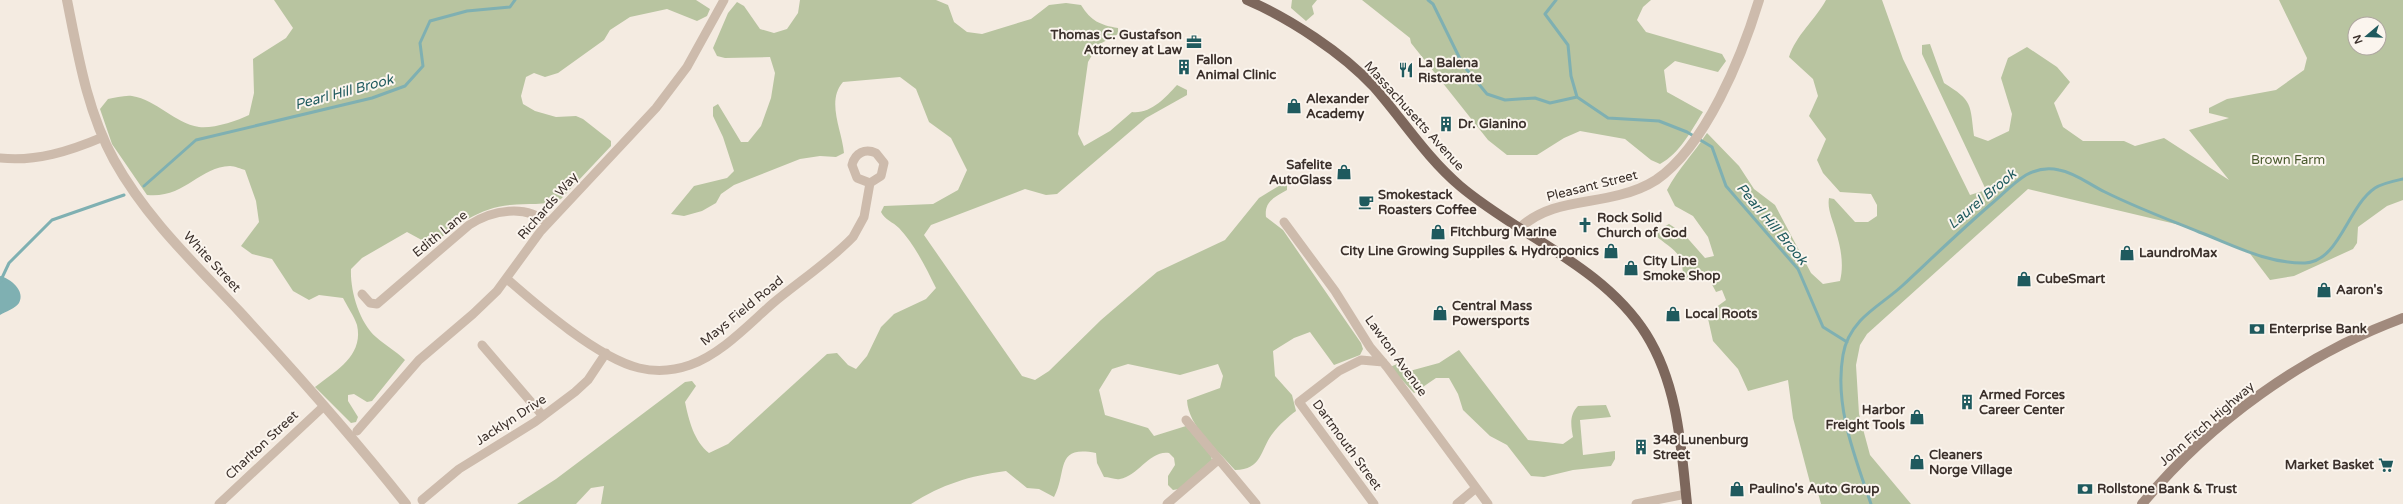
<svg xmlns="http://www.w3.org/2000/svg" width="2403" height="504" font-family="'Varela Round',sans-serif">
<rect width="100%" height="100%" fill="#f4ebe1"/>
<path fill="#b8c4a0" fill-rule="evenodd" d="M 274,0 L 696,0 L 710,9 L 707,16 L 697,21 L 667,9 L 630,17 L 610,30 L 604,40 L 558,73 L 545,77 L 534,73 L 526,77 L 521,96 L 523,104 L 535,111 L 556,117 L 576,116 L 583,119 L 611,141 L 611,146 L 561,199 C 545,206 527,203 510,205 C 479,208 457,225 433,244 L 429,244 L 407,232 L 362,258 L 351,269 C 350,290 359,322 376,337 C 385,345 396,351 405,360 L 372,401 L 367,402 L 354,394 L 348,395 L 348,401 L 358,417 L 356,422 L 351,423 L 315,387 C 335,371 364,356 357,325 C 354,316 347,306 343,298 L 319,295 L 309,300 L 293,291 L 272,259 L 252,254 L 241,246 L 259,222 L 256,201 L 245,170 C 241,169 235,166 230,166 C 199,167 184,199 147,195 L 112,144 L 100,109 L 108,99 C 115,98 125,95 132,96 C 157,100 174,123 199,127 C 212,129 237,121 249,115 L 254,93 L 253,59 L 286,38 L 293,28 Z
M 800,0 L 936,0 L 948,5 L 954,22 L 967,32 L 982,34 L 1031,19 L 1049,5 L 1066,3 L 1081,5 C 1091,21 1100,25 1118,28 L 1118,34 L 1098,45 L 1088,62 L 1078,134 L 1084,146 L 1110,131 L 1132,112 C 1151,114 1165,98 1177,85 L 1187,90 L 1187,95 L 1146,118 L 1057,194 L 1046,195 L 1025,189 L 931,225 L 924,235 L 1022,376 L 1035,380 L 1049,371 L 1101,320 L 1157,272 L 1225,240 L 1259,198 L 1287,181 L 1287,190 C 1275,197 1264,201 1266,217 L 1283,230 L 1361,343 L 1363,349 L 1360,355 L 1334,365 L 1310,332 L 1294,338 L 1273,351 L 1275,376 L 1292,395 L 1296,411 C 1288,417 1279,425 1273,433 C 1260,449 1263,470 1235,470 C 1219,451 1188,427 1187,400 L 1220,388 L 1223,376 L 1218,364 L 1180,375 L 1128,364 L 1112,369 L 1099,390 L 1105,415 L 1148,428 L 1154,436 L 1186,426 L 1211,456 L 1212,460 L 1179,489 L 1173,490 L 1168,485 L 1168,476 L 1175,465 L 1174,458 L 1169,453 C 1150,450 1138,476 1120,479 C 1115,480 1109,477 1104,477 L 1097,463 L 1096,453 C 1054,445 1068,471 1054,497 L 1039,489 L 1027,488 L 1006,471 C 969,476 943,484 911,504 L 601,504 L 604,486 L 591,488 L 576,504 L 517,504 L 556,479 L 685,382 L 692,381 L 696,386 L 685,402 C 689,421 694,441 709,453 L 728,444 L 827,354 L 837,353 L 848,365 L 856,369 L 867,356 L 881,327 L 894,314 L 926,299 L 936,288 C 926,268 915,245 899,228 C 893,222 885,220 881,212 L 884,206 L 933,204 L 958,190 L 967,170 L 951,138 L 929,122 L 916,89 L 900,77 L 843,82 C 826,101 842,130 844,153 L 836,157 L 820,156 L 800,159 L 734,185 L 721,194 L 716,203 L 702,211 L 684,216 L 671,214 L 694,186 L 727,178 L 734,171 L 723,137 L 713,116 L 713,107 L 718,104 L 741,142 L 748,142 L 761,126 L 771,98 L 775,73 L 770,57 L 725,58 L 717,56 L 713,48 L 728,13 L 737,2 L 744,6 L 760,29 L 774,33 L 787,29 L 798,13 Z
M 1292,0 L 1317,0 L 1312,6 L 1314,14 L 1306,21 L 1291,8 Z
M 1362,0 L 1651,0 L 1643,7 L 1637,20 L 1646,32 L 1722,54 L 1726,61 L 1718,72 L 1675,61 L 1664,70 L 1667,92 L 1703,112 C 1691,131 1680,153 1660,164 L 1651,160 L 1625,139 L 1580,131 L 1564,138 L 1537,155 L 1507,155 L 1488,140 L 1411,43 L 1410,38 Z
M 1826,0 L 1882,0 L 1903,59 L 1970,195 L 1986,190 L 1922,54 L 1922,45 L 1930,44 L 1944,83 C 1973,101 1970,104 1974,136 L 1988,141 L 2009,131 L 2012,114 L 2001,78 L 2008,58 L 2027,47 L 2057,67 L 2070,82 L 2054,103 L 2063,127 L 2083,141 L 2124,141 L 2135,146 L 2164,138 L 2229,180 L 2189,130 L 2229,118 L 2209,113 L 2209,108 L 2227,99 L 2276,90 L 2304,70 L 2307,58 L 2279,0 L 2403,0 L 2403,200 L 2387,206 L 2358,227 L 2357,243 L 2353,249 L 2294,276 L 2270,280 L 2248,251 L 2184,226 L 2028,189 L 1867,334 L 1860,345 L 1856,365 L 1859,414 L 1870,455 L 1911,504 L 1821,504 L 1818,493 L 1813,494 L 1793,418 L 1788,380 L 1748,391 L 1738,369 L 1713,341 L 1707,314 L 1726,300 L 1722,290 L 1716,292 L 1706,273 L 1685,279 C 1682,273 1683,267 1681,260 C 1677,250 1664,243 1656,236 L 1656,231 L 1669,224 L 1683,233 L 1705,258 L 1714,256 L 1708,237 L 1693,216 L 1675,206 L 1667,190 C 1678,169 1694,153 1707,133 L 1739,166 L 1754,189 L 1775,205 L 1811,273 L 1823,284 L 1840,281 C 1844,265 1841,248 1836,232 C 1833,220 1827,210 1829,198 L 1834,199 L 1855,222 L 1868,222 L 1877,216 L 1877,205 L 1871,194 L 1840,192 L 1823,173 L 1817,160 L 1826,139 L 1809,116 L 1818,96 L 1813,79 L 1789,57 C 1796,35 1815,20 1826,0 ZM 2355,24 L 2379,24 L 2379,48 L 2355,48 Z
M 1459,350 L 1528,440 L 1563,444 L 1573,437 C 1571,426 1569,415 1578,406 L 1606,405 L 1611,417 L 1580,420 L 1583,455 L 1615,451 L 1615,459 L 1611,466 L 1573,470 L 1544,477 L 1531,476 L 1507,445 L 1490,436 L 1463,410 L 1458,394 L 1449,378 L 1436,378 L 1414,393 L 1390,367 L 1397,364 L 1406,372 L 1439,363 Z"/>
<path fill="#7fb0b2" d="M 0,276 C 10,278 26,291 19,303 C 16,308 5,312 0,315 Z"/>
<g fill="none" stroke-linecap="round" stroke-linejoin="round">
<path stroke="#7fb0b2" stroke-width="3" d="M 1428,0 L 1433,4 L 1463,65 L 1487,94 L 1505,100 L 1535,98 L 1550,103 L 1577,97 L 1608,118 L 1659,121 L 1687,132 L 1712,147 L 1726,186 L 1798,269 L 1823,327 L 1847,342
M 1556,0 L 1545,14 L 1568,45 L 1571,76 L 1577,97
M 144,186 L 196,140 L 372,98 L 405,86 L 423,66 L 420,43 L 430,21 L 467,11 L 510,7 L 515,0
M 0,282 L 9,263 L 52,220 L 124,195
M 1871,504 C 1855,457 1834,406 1843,355 C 1845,342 1851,331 1860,321 C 1872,308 1889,298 1902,286 C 1931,259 1960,231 1990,205 C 2002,195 2013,183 2026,175 C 2037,169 2047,167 2059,170 C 2076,173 2090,185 2105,192 C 2135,207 2167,219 2199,232 C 2233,245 2268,264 2305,263 C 2340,261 2347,207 2375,188 C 2383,183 2394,181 2403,179"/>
<path stroke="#cdbbac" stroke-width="9" d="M 0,158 C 36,162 70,151 103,137
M 1284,222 L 1335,291 L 1370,347 L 1387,367 L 1488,504
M 507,279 C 539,307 598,358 639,368 C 656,372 673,371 690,365 C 721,354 747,326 772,304 C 798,282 829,262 853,237 L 864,217 L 870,183 L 857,178 L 852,165 C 855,153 865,148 876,153 L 884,163 L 881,176 L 870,183
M 362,294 L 370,303 L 377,304 L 469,225 C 492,210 526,204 547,223
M 482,345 L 543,416
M 1186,420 L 1256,504
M 357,431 L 419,360 L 473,314 L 497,291 L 540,232 L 656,108 L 687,67 L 724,0
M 422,500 L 459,469 L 535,422 L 575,392 L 588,380 L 606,353
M 219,504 L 324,406
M 1167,504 L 1218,460
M 1374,504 L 1299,402 L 1339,371 L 1361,360 L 1383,362
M 1457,504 L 1476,488
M 1636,504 L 1686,494"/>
<path stroke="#cdbbac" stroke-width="10" d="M 67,0 C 78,55 87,111 114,160 C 146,218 195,264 239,311 C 297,374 353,437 406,504
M 1520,228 C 1547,202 1585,204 1619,195 C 1632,192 1645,187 1656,180 C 1706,146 1742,56 1759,0"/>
<path stroke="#a18a7d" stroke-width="10" d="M 2142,504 C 2210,422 2303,355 2403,318"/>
<path stroke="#7d675c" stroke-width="10" d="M 1247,0 C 1289,18 1343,53 1374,87 C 1403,120 1426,157 1460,186 C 1519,236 1603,266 1646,334 C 1678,385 1681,446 1687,504"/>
</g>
<defs>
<g id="office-bare" transform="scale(1.2)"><path d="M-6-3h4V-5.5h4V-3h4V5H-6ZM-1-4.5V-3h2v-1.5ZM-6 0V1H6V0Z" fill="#1f5a5e" stroke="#fbf5ee" stroke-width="2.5" paint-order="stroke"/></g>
<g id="building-bare" transform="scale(1.2)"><path d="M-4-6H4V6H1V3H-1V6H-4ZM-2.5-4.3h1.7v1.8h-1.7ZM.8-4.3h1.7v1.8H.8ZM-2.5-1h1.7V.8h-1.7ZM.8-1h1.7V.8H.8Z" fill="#1f5a5e" stroke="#fbf5ee" stroke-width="2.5" paint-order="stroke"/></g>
<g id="restaurant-bare" transform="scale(1.2)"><path d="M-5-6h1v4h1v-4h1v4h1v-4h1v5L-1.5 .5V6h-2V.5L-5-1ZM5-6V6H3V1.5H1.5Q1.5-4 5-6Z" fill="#1f5a5e" stroke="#fbf5ee" stroke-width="2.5" paint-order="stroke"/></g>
<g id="shop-bare" transform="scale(1.2)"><path d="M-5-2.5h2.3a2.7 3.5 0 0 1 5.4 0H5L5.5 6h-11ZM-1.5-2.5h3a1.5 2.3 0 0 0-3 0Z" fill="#1f5a5e" stroke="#fbf5ee" stroke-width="2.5" paint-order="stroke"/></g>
<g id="cafe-bare" transform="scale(1.2)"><path d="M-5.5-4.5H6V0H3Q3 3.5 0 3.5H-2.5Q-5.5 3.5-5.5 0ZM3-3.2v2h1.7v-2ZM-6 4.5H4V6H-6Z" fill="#1f5a5e" stroke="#fbf5ee" stroke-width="2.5" paint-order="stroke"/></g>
<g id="church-bare" transform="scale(1.2)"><path d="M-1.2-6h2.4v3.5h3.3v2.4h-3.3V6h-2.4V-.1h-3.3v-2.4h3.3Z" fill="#1f5a5e" stroke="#fbf5ee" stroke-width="2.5" paint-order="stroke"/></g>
<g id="bank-bare" transform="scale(1.2)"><path d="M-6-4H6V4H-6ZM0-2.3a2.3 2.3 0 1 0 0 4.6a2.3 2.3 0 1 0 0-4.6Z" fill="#1f5a5e" stroke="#fbf5ee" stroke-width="2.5" paint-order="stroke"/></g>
<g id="supermarket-bare" transform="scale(1.2)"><path d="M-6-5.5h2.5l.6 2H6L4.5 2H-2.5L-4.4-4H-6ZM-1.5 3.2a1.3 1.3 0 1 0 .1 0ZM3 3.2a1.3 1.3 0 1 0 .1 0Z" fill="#1f5a5e" stroke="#fbf5ee" stroke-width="2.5" paint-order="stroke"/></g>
</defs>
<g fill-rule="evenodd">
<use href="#office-bare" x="1194" y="42"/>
<use href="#building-bare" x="1184" y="67"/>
<use href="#restaurant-bare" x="1406" y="70"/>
<use href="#shop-bare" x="1294" y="106"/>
<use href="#building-bare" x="1446" y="124"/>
<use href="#shop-bare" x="1344" y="172"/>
<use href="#cafe-bare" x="1366" y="202"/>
<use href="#church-bare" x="1585" y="225"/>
<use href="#shop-bare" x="1438" y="232"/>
<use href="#shop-bare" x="1611" y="251"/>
<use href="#shop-bare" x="2127" y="253"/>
<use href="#shop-bare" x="1631" y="268"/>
<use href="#shop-bare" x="2024" y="279"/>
<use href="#shop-bare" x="2324" y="290"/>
<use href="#shop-bare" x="1440" y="313"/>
<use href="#shop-bare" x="1673" y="314"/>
<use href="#bank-bare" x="2257" y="329"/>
<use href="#building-bare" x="1967" y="402"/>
<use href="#shop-bare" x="1917" y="417"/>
<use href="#building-bare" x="1641" y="447"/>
<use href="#shop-bare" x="1917" y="462"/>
<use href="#supermarket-bare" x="2386" y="465"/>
<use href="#shop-bare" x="1737" y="489"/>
<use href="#bank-bare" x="2085" y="489"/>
</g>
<g text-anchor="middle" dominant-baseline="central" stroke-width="4" stroke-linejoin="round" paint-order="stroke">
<g font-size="13" font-weight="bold" fill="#3b302b" stroke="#fbf5ee" text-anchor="start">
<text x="1182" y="35" text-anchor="end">Thomas C. Gustafson<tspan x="1182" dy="15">Attorney at Law</tspan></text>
<text x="1196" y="60">Fallon<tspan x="1196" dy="15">Animal Clinic</tspan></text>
<text x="1418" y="63">La Balena<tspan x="1418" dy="15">Ristorante</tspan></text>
<text x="1306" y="99">Alexander<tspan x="1306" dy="15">Academy</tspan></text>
<text x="1458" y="124">Dr. Gianino</text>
<text x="1332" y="165" text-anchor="end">Safelite<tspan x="1332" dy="15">AutoGlass</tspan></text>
<text x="1378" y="195">Smokestack<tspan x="1378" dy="15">Roasters Coffee</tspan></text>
<text x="1597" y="218">Rock Solid<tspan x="1597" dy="15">Church of God</tspan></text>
<text x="1450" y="232">Fitchburg Marine</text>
<text x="1599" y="251" text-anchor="end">City Line Growing Suppiles &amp; Hydroponics</text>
<text x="2139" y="253">LaundroMax</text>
<text x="1643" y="261">City Line<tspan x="1643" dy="15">Smoke Shop</tspan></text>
<text x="2036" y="279">CubeSmart</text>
<text x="2336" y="290">Aaron's</text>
<text x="1452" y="306">Central Mass<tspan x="1452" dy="15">Powersports</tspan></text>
<text x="1685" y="314">Local Roots</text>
<text x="2269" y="329">Enterprise Bank</text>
<text x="1979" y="395">Armed Forces<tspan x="1979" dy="15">Career Center</tspan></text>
<text x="1905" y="410" text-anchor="end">Harbor<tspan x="1905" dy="15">Freight Tools</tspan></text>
<text x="1653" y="440">348 Lunenburg<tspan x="1653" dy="15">Street</tspan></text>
<text x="1929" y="455">Cleaners<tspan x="1929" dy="15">Norge Village</tspan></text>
<text x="2374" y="465" text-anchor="end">Market Basket</text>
<text x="1749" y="489">Paulino's Auto Group</text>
<text x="2097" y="489">Rollstone Bank &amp; Trust</text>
</g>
<g font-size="13" fill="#3b302b" stroke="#fbf5ee">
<text transform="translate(1414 116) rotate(48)">Massachusetts Avenue</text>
<text transform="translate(1592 186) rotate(-14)">Pleasant Street</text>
<text transform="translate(548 206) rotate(-49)">Richards Way</text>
<text transform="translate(440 234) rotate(-39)">Edith Lane</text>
<text transform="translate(212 262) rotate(47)">White Street</text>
<text transform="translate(742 311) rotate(-39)">Mays Field Road</text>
<text transform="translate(1396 356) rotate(54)">Lawton Avenue</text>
<text transform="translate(511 420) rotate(-33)">Jacklyn Drive</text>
<text transform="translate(2207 424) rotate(-41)">John Fitch Highway</text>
<text transform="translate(262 445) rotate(-43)">Charlton Street</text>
<text transform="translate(1347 445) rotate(54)">Dartmouth Street</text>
</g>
<g font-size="13" fill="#4a5a2e" stroke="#fbf5ee">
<text x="2288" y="160">Brown Farm</text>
</g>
<g font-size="14" font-style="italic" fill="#1f5a5e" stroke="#fbf5ee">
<text transform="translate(344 92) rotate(-15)">Pearl Hill Brook</text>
<text transform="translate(1982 199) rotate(-40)">Laurel Brook</text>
<text transform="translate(1772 224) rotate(50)">Pearl Hill Brook</text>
</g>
</g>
<g transform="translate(2367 36) rotate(251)"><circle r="19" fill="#fbf5ee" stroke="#aea6a0"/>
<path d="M0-3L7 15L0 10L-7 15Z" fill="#1f5a5e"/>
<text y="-6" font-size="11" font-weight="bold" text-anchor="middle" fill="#3b302b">N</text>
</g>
</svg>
